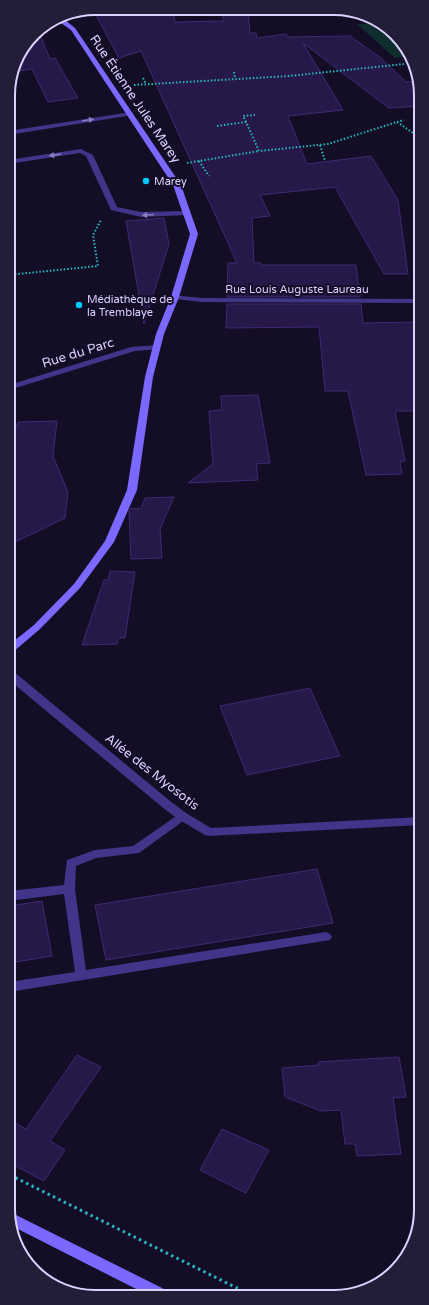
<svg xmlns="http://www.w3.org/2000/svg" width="429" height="1305" font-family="'Varela Round',sans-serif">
<rect width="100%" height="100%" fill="#140d26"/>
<path fill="#102e30" d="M 357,24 C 390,23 393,28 408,56 L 395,58 Z"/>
<path fill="#261848" stroke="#3f2975" d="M 92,8 L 173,9 L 175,22 L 224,21 L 222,13 L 248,12 L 250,33 L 256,33 L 257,38 L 286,34 L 288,37 L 350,36 L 381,58 L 406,82 L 419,81 L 419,106 L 389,108 L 303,43 L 343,110 L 288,116 L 307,164 L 371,156 L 398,200 L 408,274 L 384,274 L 335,187 L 260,195 L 270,216 L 252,218 L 254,263 L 261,263 L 261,265 L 356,265 L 360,297 L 227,297 L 228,263 L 237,263 L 141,51 L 119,58 Z
M 38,30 L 50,59 L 55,58 L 78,98 L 48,102 L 32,69 L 13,72 L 17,57 Z
M 164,218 L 169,244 L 144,324 L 126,221 Z
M 227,304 L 361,304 L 363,323 L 420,322 L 420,411 L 395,411 L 405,461 L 400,462 L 402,474 L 366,475 L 348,391 L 325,391 L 319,327 L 226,328 Z
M 258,395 L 270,463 L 256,464 L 258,480 L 188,483 L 213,464 L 209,411 L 222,410 L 221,396 Z
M 57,421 L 53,456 L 68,492 L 65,518 L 9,545 L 9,449 L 18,422 Z
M 174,497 L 160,529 L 162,558 L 131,559 L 129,511 L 131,508 L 141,509 L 145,498 Z
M 110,571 L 135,572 L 125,638 L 118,638 L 117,644 L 82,645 L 104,580 L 108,580 Z
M 310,688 L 340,756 L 247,775 L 220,706 Z
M 317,869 L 333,923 L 106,960 L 95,905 Z
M 42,901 L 52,956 L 9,963 L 9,906 Z
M 77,1055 L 101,1067 L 50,1141 L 65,1150 L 44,1181 L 10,1163 L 10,1120 L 26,1129 Z
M 399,1057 L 406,1097 L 393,1098 L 401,1154 L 357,1156 L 355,1144 L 345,1144 L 341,1110 L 321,1111 L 285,1097 L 282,1068 L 319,1065 L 318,1062 Z
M 222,1129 L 269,1150 L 246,1193 L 200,1170 Z"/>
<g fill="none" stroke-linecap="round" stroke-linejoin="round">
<path stroke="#27b8be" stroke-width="2" stroke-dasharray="1.5 2" stroke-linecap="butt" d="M 234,72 L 235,79
M 143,78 L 146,84
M 134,85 L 289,76 L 404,64
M 246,122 L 243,116 L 255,115
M 397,122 L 404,120
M 217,126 L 246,122 L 259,151 L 328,144 L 397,122 L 419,137
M 320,145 L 325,161
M 199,161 L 209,176
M 187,163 L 259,151
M 8,275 L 98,266 L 93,235 L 101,220"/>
<path stroke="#27b8be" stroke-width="3" stroke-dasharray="2.5 3.5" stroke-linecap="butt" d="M 10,1175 L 251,1295"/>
<path fill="#403588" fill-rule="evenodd" d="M 131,112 L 133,113 L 133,115 L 8,135 L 8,131 Z
M 81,149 L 93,155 L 117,207 L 141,212 L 187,211 L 191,213 L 187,215 L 141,217 L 111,210 L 86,156 L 80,153 L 8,164 L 8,160 Z
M 182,812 L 186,813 L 187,816 L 186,819 L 139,853 L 96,858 L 76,866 L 75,889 L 86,970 L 326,932 L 330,934 L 332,937 L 330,940 L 9,992 L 9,982 L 75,972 L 64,894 L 9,901 L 9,891 L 64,885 L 67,860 L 95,850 L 133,846 Z"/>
<path fill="#403588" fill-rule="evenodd" d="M 172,295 L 202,298 L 420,299 L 420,303 L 202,302 L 175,299 L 172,299 Z
M 157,345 L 160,345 L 160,349 L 135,351 L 9,390 L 9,385 L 131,347 Z
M 9,670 L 13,671 L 170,801 L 186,813 L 211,828 L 420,817 L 420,825 L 209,836 L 205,835 L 178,819 L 162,807 L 9,680 Z"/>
<path fill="#7b69ff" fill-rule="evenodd" d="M 60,16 L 75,28 L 181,185 L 198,234 L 179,297 L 164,334 L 153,377 L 137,490 L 114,542 L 80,588 L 40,629 L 13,652 L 9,654 L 9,645 L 34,625 L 74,584 L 105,541 L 127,490 L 145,377 L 156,334 L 171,297 L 190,234 L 173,185 L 71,30 L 55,19 Z
M 10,1212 L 166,1290 L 168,1295 L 148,1295 L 10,1225 Z"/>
</g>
<defs><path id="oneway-solid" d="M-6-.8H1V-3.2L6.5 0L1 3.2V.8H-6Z"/></defs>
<g fill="#867cbe">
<use href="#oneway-solid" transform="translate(88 120) rotate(-9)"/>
<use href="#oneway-solid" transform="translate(55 155) rotate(171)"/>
<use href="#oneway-solid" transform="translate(148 215) rotate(177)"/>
</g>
<g fill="#00cbfd" stroke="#140d26" stroke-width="1.5">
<circle cx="146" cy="181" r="4"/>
<circle cx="79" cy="305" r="4"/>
</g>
<g text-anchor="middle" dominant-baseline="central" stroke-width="4" stroke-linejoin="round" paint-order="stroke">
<g font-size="11" fill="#dbd2ff" stroke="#140d26" text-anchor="start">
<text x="154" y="181">Marey</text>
<text x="87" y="299">Médiathèque de<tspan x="87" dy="13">la Tremblaye</tspan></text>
</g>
<g font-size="11" fill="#dbd2ff" stroke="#140d26">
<text x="297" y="289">Rue Louis Auguste Laureau</text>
</g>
<g font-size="13" fill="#dbd2ff" stroke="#140d26">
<text transform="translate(135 99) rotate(56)">Rue Étienne Jules Marey</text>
<text transform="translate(78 353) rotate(-17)">Rue du Parc</text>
<text transform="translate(152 772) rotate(38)">Allée des Myosotis</text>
</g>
</g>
<path d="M0 0H429V1305H0ZM95 15H334A80 80 0 0 1 414 95V1210A80 80 0 0 1 334 1290H95A80 80 0 0 1 15 1210V95A80 80 0 0 1 95 15Z" fill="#241d37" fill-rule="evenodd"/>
<path fill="none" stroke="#dbd2ff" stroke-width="2" d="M95 15H334A80 80 0 0 1 414 95V1210A80 80 0 0 1 334 1290H95A80 80 0 0 1 15 1210V95A80 80 0 0 1 95 15Z"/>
</svg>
